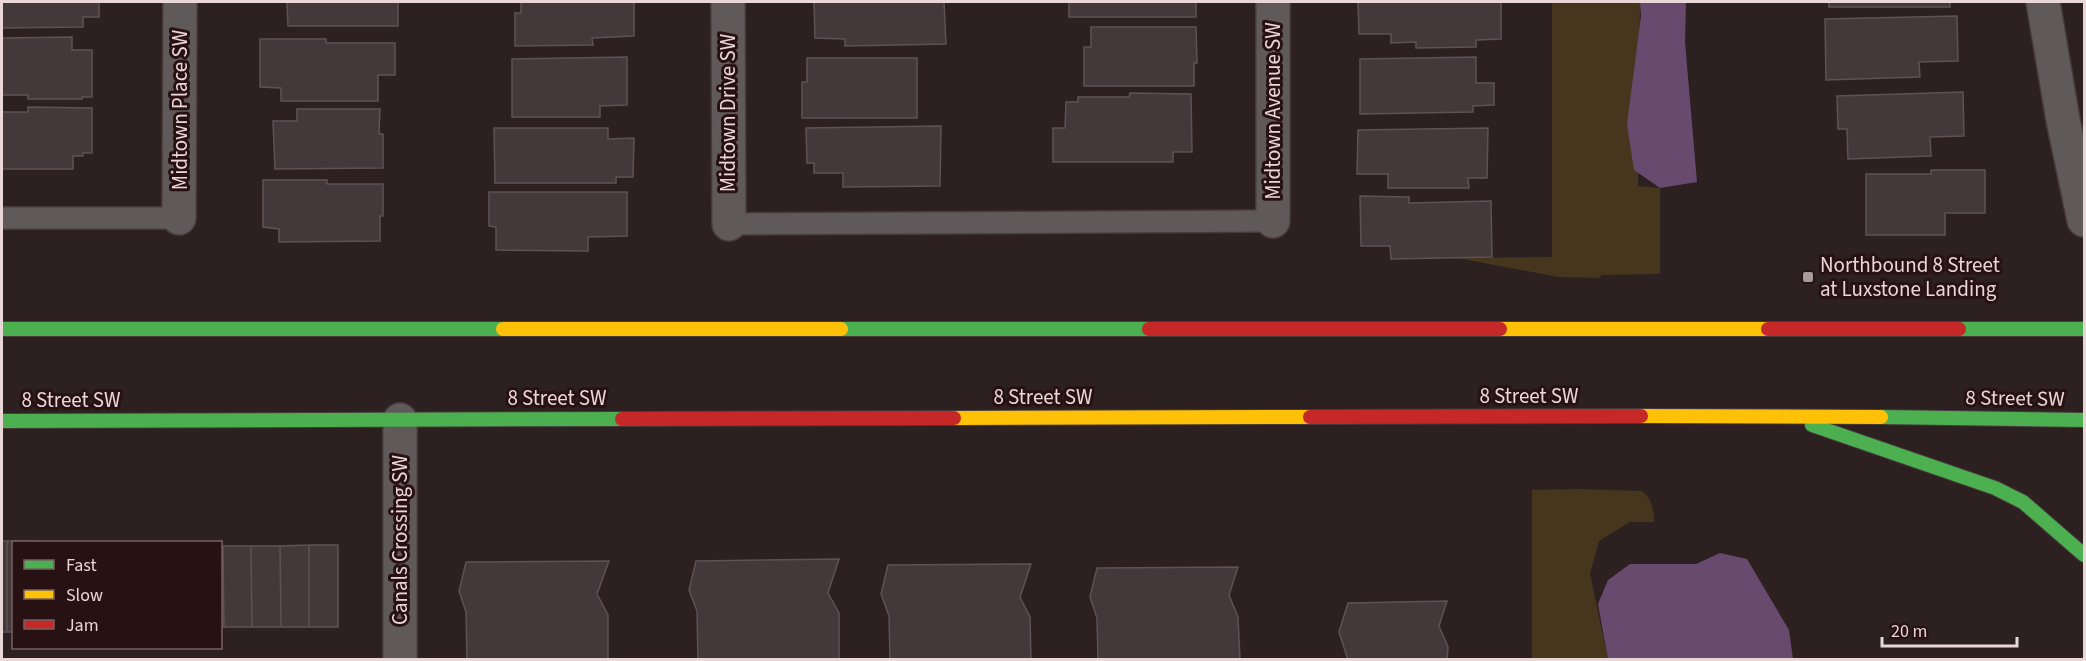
<svg xmlns="http://www.w3.org/2000/svg" width="2086" height="661" font-family="'Source Sans 3',sans-serif">
<rect width="100%" height="100%" fill="#2c2020"/>
<path fill="#46361d" d="M 1552,2 L 1640,2 L 1638,186 L 1660,188 L 1660,274 L 1601,275 L 1600,278 L 1558,277 L 1457,258 L 1552,257 Z
M 1578,489 L 1642,491 C 1652,500 1654,508 1654,522 L 1630,522 L 1599,541 L 1590,574 L 1608,659 L 1532,660 L 1532,490 Z"/>
<path fill="#684a6f" d="M 1640,2 L 1686,2 L 1685,42 L 1697,182 L 1660,188 L 1634,170 L 1627,124 L 1641,16 Z
M 1720,553 L 1747,559 L 1789,630 L 1793,659 L 1608,659 L 1598,604 L 1608,580 L 1630,564 L 1696,564 Z"/>
<path fill="#43383a" stroke="#5d5355" stroke-width="1.5" d="M 2,2 L 99,2 L 99,17 L 83,17 L 83,27 L 2,28 Z
M 287,2 L 398,2 L 398,26 L 288,26 Z
M 521,2 L 634,2 L 634,36 L 592,38 L 593,45 L 515,46 L 515,13 L 521,13 Z
M 814,2 L 944,2 L 946,44 L 845,46 L 845,39 L 815,38 Z
M 1069,2 L 1196,2 L 1196,17 L 1069,17 Z
M 1358,2 L 1501,2 L 1501,39 L 1476,40 L 1476,47 L 1416,48 L 1416,42 L 1391,43 L 1391,34 L 1359,34 Z
M 1829,2 L 1950,2 L 1950,7 L 1829,7 Z
M 1957,16 L 1958,61 L 1919,62 L 1920,77 L 1826,80 L 1825,19 Z
M 1091,27 L 1196,27 L 1197,63 L 1194,63 L 1194,86 L 1084,86 L 1084,47 L 1091,47 Z
M 72,37 L 72,50 L 92,50 L 92,97 L 82,97 L 82,99 L 28,99 L 28,95 L 2,95 L 2,38 Z
M 260,39 L 326,39 L 326,43 L 395,43 L 395,75 L 378,75 L 378,101 L 281,101 L 281,88 L 260,87 Z
M 627,57 L 627,105 L 600,106 L 600,117 L 512,117 L 512,59 Z
M 1476,57 L 1476,83 L 1494,83 L 1494,105 L 1473,106 L 1473,112 L 1360,114 L 1360,59 Z
M 807,58 L 917,58 L 917,118 L 802,118 L 802,82 L 807,82 Z
M 1963,92 L 1964,136 L 1930,137 L 1931,156 L 1848,159 L 1847,129 L 1838,129 L 1837,96 Z
M 1130,93 L 1191,94 L 1192,152 L 1173,152 L 1173,162 L 1053,162 L 1053,128 L 1065,128 L 1066,102 L 1078,102 L 1078,97 L 1129,97 Z
M 28,107 L 92,108 L 92,153 L 83,153 L 83,156 L 73,156 L 73,169 L 2,169 L 2,112 L 28,112 Z
M 297,109 L 380,109 L 379,134 L 383,134 L 383,168 L 275,169 L 273,121 L 297,121 Z
M 941,126 L 940,186 L 843,187 L 843,173 L 814,173 L 814,163 L 807,163 L 806,128 Z
M 494,128 L 608,128 L 608,139 L 634,138 L 633,177 L 616,177 L 616,183 L 495,183 Z
M 1488,128 L 1487,178 L 1468,178 L 1469,188 L 1388,188 L 1388,174 L 1357,174 L 1358,130 Z
M 1931,170 L 1985,170 L 1985,213 L 1945,213 L 1945,235 L 1866,235 L 1866,174 L 1931,174 Z
M 263,180 L 327,180 L 327,184 L 383,184 L 383,216 L 380,216 L 380,241 L 279,242 L 279,229 L 263,227 Z
M 489,192 L 627,192 L 627,236 L 588,237 L 588,251 L 496,250 L 496,227 L 489,226 Z
M 1360,196 L 1409,197 L 1409,203 L 1491,201 L 1492,257 L 1391,259 L 1390,246 L 1361,246 Z
M 2,541 L 7,541 L 7,632 L 2,632 Z
M 7,541 L 37,541 L 14,542 L 14,632 L 7,632 Z
M 309,545 L 309,627 L 281,627 L 280,546 Z
M 309,545 L 338,545 L 338,627 L 309,627 Z
M 220,546 L 223,546 L 224,627 L 220,627 Z
M 223,546 L 251,546 L 252,627 L 224,627 Z
M 251,546 L 280,546 L 281,627 L 252,627 Z
M 839,559 L 828,593 L 839,613 L 839,660 L 698,660 L 697,611 L 689,590 L 696,561 Z
M 609,561 L 597,594 L 608,615 L 608,660 L 467,660 L 466,612 L 459,591 L 466,562 Z
M 1031,564 L 1020,597 L 1030,617 L 1031,660 L 890,660 L 889,616 L 881,594 L 888,565 Z
M 1238,567 L 1229,595 L 1238,617 L 1240,660 L 1098,660 L 1097,618 L 1090,597 L 1097,568 Z
M 1447,601 L 1439,626 L 1448,647 L 1447,660 L 1348,660 L 1339,632 L 1348,603 Z"/>
<g fill="none" stroke-linecap="round" stroke-linejoin="round">
<g stroke="#463a3a" stroke-width="24">
<path id="lane" d="M 2,218 L 179,218
M 729,224 L 1273,221"/>
</g>
<g stroke="#463a3a" stroke-width="36">
<path id="street" d="M 728,2 L 729,224
M 1273,2 L 1273,221
M 2043,2 L 2063,120 L 2084,220
M 179,218 L 180,2
M 400,420 L 400,660"/>
</g>
<g stroke="#463a3a" stroke-width="16">
<path id="fast" d="M 2,329 L 503,329
M 841,329 L 1149,329
M 1959,329 L 2084,329
M 1881,417 L 2084,420
M 2,421 L 622,419
M 1812,425 L 1995,488 L 2023,502 L 2084,555"/>
</g>
<g stroke="#463a3a" stroke-width="16">
<path id="slow" d="M 503,329 L 841,329
M 1500,329 L 1768,329
M 1641,416 L 1881,417
M 954,418 L 1310,417"/>
</g>
<g stroke="#463a3a" stroke-width="16">
<path id="jam" d="M 1149,329 L 1500,329
M 1768,329 L 1959,329
M 1310,417 L 1641,416
M 622,419 L 954,418"/>
</g>
<use href="#lane" stroke="#5f5a59" stroke-width="21"/>
<use href="#street" stroke="#5f5a59" stroke-width="33"/>
<use href="#fast" stroke="#4caf50" stroke-width="14"/>
<use href="#slow" stroke="#ffc107" stroke-width="14"/>
<use href="#jam" stroke="#c62828" stroke-width="14"/>
</g>
<rect fill="#a79797" stroke="#281112" stroke-width="2" x="1802" y="271" width="12" height="12" rx="3"/>
<g text-anchor="middle" dominant-baseline="central" stroke-width="6" stroke-linejoin="round" paint-order="stroke">
<g font-size="21" fill="#e9d7d7" stroke="#281112">
<text transform="translate(180 110) rotate(-90)">Midtown Place SW</text>
<text transform="translate(1273 111) rotate(-90)">Midtown Avenue SW</text>
<text transform="translate(728 113) rotate(-90)">Midtown Drive SW</text>
<text x="1529" y="396">8 Street SW</text>
<text x="1043" y="397">8 Street SW</text>
<text x="557" y="398">8 Street SW</text>
<text transform="translate(2015 398) rotate(1)">8 Street SW</text>
<text x="71" y="400">8 Street SW</text>
<text transform="translate(400 540) rotate(-90)">Canals Crossing SW</text>
</g>
<g font-size="21" fill="#e9d7d7" stroke="#281112" text-anchor="start">
<text x="1820" y="265">Northbound 8 Street<tspan x="1820" dy="24">at Luxstone Landing</tspan></text>
</g>
</g>
<rect width="2086" height="661" fill="none" stroke="#e9d7d7" stroke-width="6"/>
<rect x="12" y="541" width="210" height="108" fill="#281112" stroke="#756061" stroke-width="1.5"/>
<rect x="24" y="560" width="30" height="9" fill="#4caf50" stroke="#756061" stroke-width="1.5"/>
<text x="66" y="571" font-size="18" fill="#e9d7d7">Fast</text>
<rect x="24" y="590" width="30" height="9" fill="#ffc107" stroke="#756061" stroke-width="1.5"/>
<text x="66" y="601" font-size="18" fill="#e9d7d7">Slow</text>
<rect x="24" y="620" width="30" height="9" fill="#c62828" stroke="#756061" stroke-width="1.5"/>
<text x="66" y="631" font-size="18" fill="#e9d7d7">Jam</text>
<path d="M1882 637v9h135v-9" fill="none" stroke="#e9d7d7" stroke-width="3"/>
<text x="1891" y="637" font-size="18" fill="#e9d7d7" stroke="#281112" stroke-width="4.5" paint-order="stroke">20 m</text>
</svg>
